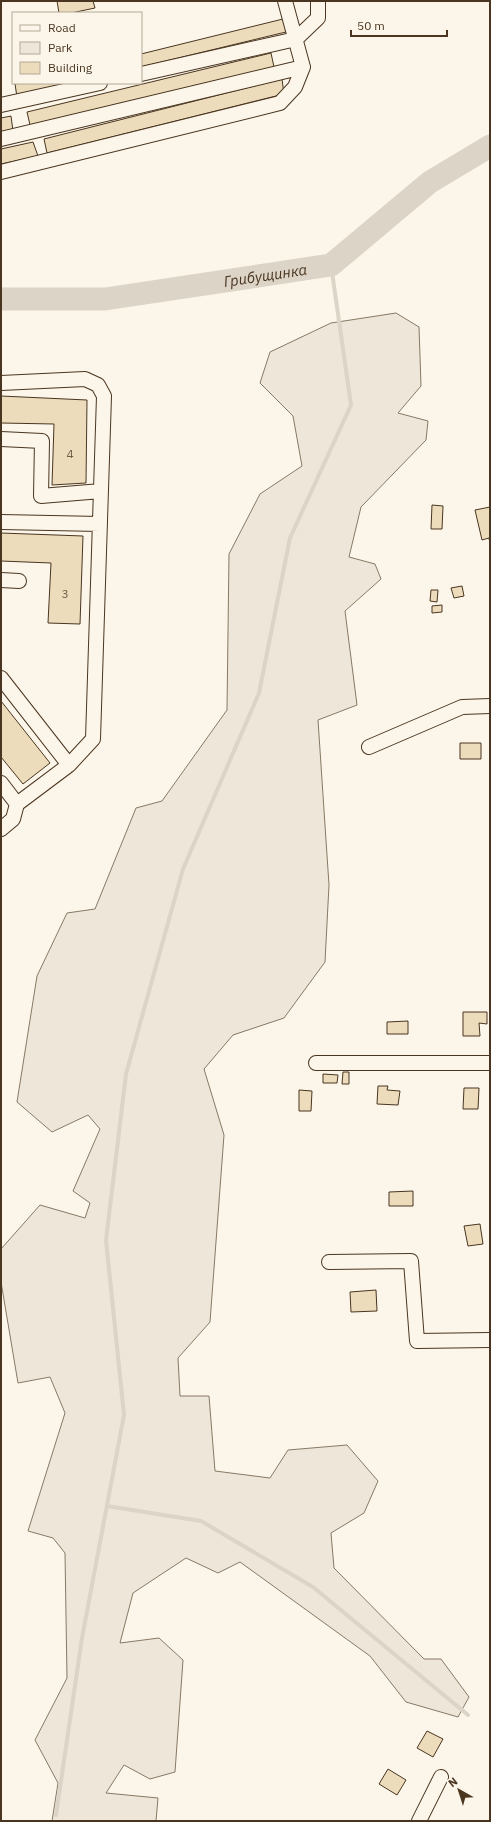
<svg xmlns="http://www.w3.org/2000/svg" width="491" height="1822" font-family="'IBM Plex Sans',sans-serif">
<rect width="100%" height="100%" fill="#fbf6e9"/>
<path fill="#ede6d9" stroke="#887966" d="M 396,313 L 419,327 L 421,386 L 398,413 L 428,421 L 426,440 L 361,507 L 349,557 L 375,564 L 381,579 L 345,611 L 357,705 L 318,720 L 329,885 L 325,962 L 284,1018 L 233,1035 L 204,1069 L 224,1135 L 210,1322 L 178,1358 L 180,1396 L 209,1396 L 215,1471 L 270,1478 L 288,1450 L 347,1445 L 378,1481 L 364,1513 L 331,1533 L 334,1568 L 424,1659 L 441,1659 L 469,1697 L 458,1717 L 406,1702 L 370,1656 L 240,1562 L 218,1573 L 186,1558 L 133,1593 L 120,1643 L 159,1638 L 183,1660 L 175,1772 L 150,1779 L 124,1765 L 106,1793 L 158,1798 L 156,1821 L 52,1821 L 58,1783 L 35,1740 L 67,1678 L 65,1553 L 53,1538 L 28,1531 L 65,1413 L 50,1377 L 18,1383 L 1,1282 L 1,1249 L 40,1205 L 85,1218 L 90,1203 L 73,1191 L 100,1129 L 88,1115 L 52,1132 L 17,1102 L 37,976 L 67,913 L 95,909 L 136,808 L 162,801 L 227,710 L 229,554 L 260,494 L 302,466 L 293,416 L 260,383 L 270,352 L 331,323 Z"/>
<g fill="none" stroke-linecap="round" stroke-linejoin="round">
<path stroke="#dcd4c6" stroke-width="4" d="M 107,1506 L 201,1521 L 313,1587 L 468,1715
M 56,1815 L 82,1638 L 124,1415 L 106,1240 L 126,1074 L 183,869 L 259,693 L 290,538 L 351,405 L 331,265"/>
<path stroke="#dcd4c6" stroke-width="23" id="s1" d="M 1,299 L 105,299 L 331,265 L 430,182 L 490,146"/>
</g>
<path fill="#ecdcbc" stroke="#4a3520" d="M 57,1 L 93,1 L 95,8 L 71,13 L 59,13 Z
M 287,18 L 290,31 L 141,67 L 141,54 Z
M 271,53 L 274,67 L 30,125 L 27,112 Z
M 282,79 L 284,94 L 47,153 L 44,139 Z
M 20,83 L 73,83 L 17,97 L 15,84 Z
M 11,116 L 13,131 L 1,134 L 1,118 Z
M 33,142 L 38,156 L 1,164 L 1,149 Z
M 1,396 L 87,400 L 86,483 L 52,485 L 54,424 L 1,423 Z
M 432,505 L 443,506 L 442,529 L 431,529 Z
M 490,507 L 490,544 L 489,538 L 482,540 L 475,510 Z
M 1,533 L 83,536 L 80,624 L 48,623 L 51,563 L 1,561 Z
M 462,586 L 464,596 L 454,598 L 451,588 Z
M 431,590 L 438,590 L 437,602 L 430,601 Z
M 442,605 L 442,612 L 432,613 L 432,606 Z
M 1,701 L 50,763 L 23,784 L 1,757 Z
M 460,743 L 481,743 L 481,759 L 460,759 Z
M 463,1012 L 487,1012 L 487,1024 L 479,1023 L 480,1036 L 463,1036 Z
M 408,1021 L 408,1034 L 387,1034 L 387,1022 Z
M 343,1072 L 349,1072 L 349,1084 L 342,1084 Z
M 323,1074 L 338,1075 L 337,1083 L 323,1083 Z
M 378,1086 L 388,1086 L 387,1090 L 400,1091 L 398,1105 L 377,1104 Z
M 464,1088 L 479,1088 L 478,1109 L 463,1109 Z
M 299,1090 L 312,1091 L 311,1111 L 299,1111 Z
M 413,1191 L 413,1206 L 389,1206 L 389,1192 Z
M 480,1224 L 483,1244 L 468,1246 L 464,1226 Z
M 376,1290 L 377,1311 L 351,1312 L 350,1292 Z
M 427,1731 L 443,1739 L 433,1757 L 417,1748 Z
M 388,1769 L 406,1780 L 397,1795 L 379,1784 Z"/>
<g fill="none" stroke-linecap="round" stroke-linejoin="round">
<g stroke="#4a3520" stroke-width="16">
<path id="minor" d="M 141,74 L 296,39 L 318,18 L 318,1
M 1,105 L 100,83
M 1,139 L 303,67 L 285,1
M 1,172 L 280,103 L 295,87 L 303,67
M 1,383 L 85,379 L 98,385 L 104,396 L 93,739 L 69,765
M 1,439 L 42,441 L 41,496 L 101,491
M 1,522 L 100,524
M 1,580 L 19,581
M 1,678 L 69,765 L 17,804 L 1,783
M 369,747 L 462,707 L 490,706
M 1,829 L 13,819 L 17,804
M 316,1063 L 490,1063
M 329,1262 L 411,1261 L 417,1341 L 490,1340
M 419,1821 L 441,1777"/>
</g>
<use href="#minor" stroke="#fbf6e9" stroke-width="14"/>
</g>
<g text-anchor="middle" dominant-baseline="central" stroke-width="3" stroke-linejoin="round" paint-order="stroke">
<g font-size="12" fill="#725f47">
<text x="70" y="453">4</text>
<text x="65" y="593">3</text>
</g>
<g font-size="15" font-style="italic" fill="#4a3520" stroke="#fbf6e9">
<text stroke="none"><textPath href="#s1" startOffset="266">Грибущинка</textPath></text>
</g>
</g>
<rect width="491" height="1822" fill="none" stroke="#4a3520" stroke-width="4"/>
<rect x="12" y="12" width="130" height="72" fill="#fbf6e9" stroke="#b4a999"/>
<rect x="20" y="25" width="20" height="6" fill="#fbf6e9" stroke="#b4a999"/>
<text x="48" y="32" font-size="12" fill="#4a3520">Road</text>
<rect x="20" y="42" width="20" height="12" fill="#ede6d9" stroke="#b4a999"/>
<text x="48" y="52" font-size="12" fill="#4a3520">Park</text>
<rect x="20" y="62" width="20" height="12" fill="#ecdcbc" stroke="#b4a999"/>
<text x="48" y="72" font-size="12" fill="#4a3520">Building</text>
<g transform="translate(459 1790) rotate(321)" stroke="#fbf6e9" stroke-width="3" paint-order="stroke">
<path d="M0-3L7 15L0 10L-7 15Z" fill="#4a3520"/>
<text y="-6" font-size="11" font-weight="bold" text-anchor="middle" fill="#4a3520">N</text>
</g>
<path d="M351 30v6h96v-6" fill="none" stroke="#4a3520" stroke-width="2"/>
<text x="357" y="30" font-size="12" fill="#4a3520" stroke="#fbf6e9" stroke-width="3" paint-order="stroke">50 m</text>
</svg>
